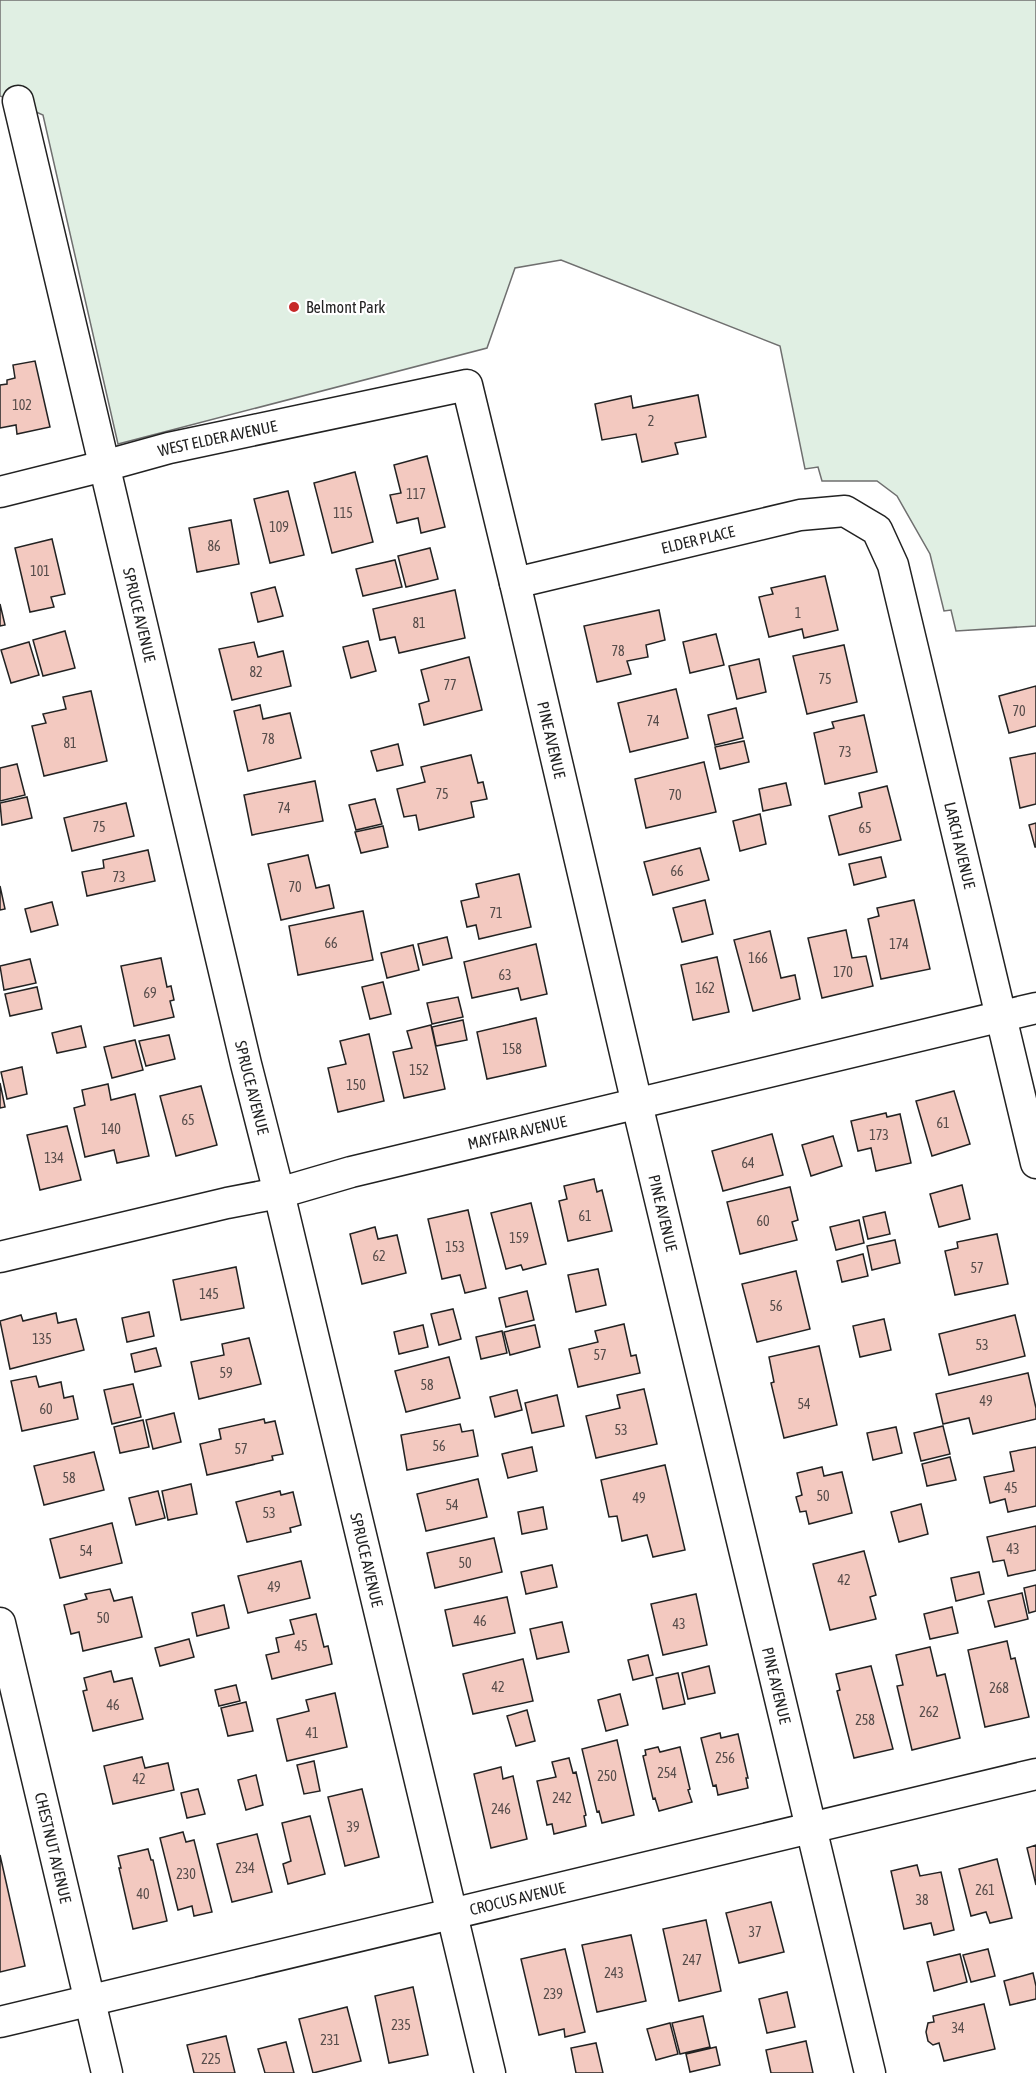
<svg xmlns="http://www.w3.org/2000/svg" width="1036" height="2073" font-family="'Asap Condensed',sans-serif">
<rect width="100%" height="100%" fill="#fff"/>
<path fill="#e0efe3" stroke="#6f6f6f" stroke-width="1.5" d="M 0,0 L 1036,0 L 1036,626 L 956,631 L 951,610 L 944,611 L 930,554 L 897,496 L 877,481 L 822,481 L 818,467 L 805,469 L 780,346 L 561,260 L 515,268 L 487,348 L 118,444 L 43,115 L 0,96 Z"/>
<path fill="#f3c9c0" stroke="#222" stroke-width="1.5" d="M 35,361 L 50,427 L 17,434 L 16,425 L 0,428 L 0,385 L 7,384 L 7,380 L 15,378 L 13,365 Z
M 698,395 L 706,437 L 675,443 L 678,454 L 642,462 L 636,434 L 602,440 L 595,404 L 631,396 L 633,408 Z
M 427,456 L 445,527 L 421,533 L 418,518 L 397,523 L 390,495 L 401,493 L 394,465 Z
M 355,472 L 373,542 L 332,553 L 314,483 Z
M 288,491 L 304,555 L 270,563 L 254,499 Z
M 231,520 L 239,564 L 197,572 L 189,528 Z
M 52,539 L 65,594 L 51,597 L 54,607 L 30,612 L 15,548 Z
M 430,548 L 438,579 L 406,587 L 398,556 Z
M 395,560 L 402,587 L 363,596 L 356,569 Z
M 825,576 L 838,630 L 804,638 L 802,629 L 769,637 L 759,597 L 773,594 L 771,588 Z
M 275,587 L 283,616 L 258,622 L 251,593 Z
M 455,590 L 465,638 L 399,653 L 395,637 L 380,640 L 373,609 Z
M 0,604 L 5,625 L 0,626 Z
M 659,610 L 665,640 L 646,645 L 648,657 L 627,661 L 631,674 L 597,682 L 584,626 Z
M 65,631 L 75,668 L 43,676 L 33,640 Z
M 716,634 L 724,665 L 690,673 L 683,642 Z
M 368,641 L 376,671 L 351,678 L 343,647 Z
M 29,642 L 39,675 L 11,683 L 1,650 Z
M 254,642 L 258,657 L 283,651 L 291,686 L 232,700 L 219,649 Z
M 844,645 L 857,702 L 807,714 L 793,656 Z
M 469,657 L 482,710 L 424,725 L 419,704 L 429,701 L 421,670 Z
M 759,659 L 766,692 L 737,699 L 729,666 Z
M 1036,686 L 1036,726 L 1009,733 L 999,696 Z
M 676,689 L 688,738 L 630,752 L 618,703 Z
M 91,691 L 107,761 L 44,776 L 32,726 L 46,723 L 43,714 L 66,709 L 63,697 Z
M 260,705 L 263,719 L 290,713 L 301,758 L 248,771 L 234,711 Z
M 736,708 L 743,738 L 715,745 L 708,715 Z
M 864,715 L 877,772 L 825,784 L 814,733 L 834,728 L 832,722 Z
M 744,741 L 749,762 L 720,769 L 715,747 Z
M 398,744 L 403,765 L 377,771 L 371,751 Z
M 1036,753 L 1036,804 L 1020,808 L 1010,758 Z
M 471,755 L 478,783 L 483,782 L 487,799 L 471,802 L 474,817 L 419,830 L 416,815 L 404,817 L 397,789 L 425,782 L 421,767 Z
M 704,762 L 716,812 L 646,828 L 635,779 Z
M 17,764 L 25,795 L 0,801 L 0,768 Z
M 315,781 L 323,821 L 252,835 L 244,795 Z
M 786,783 L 791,805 L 763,811 L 759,789 Z
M 887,786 L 901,840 L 839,855 L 829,816 L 862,807 L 859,793 Z
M 27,797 L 32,818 L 2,825 L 0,803 Z
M 375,799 L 382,824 L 356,830 L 349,805 Z
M 126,803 L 134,836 L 72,851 L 64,818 Z
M 760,814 L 766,844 L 740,851 L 733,821 Z
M 1036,823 L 1036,847 L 1035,847 L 1029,825 Z
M 383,826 L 388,847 L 361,853 L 355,832 Z
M 700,848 L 709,880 L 653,895 L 644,862 Z
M 148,850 L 155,881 L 87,896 L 82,872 L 104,868 L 103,860 Z
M 308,855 L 316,888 L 329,885 L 334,908 L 281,920 L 268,864 Z
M 881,857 L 886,877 L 854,885 L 849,864 Z
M 519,874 L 531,927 L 479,939 L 476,925 L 467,927 L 461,901 L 479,897 L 476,884 Z
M 0,886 L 5,909 L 0,910 Z
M 705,900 L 713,934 L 682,942 L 673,908 Z
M 914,900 L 930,969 L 881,979 L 868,919 L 879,916 L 877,908 Z
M 52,902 L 58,925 L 31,932 L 25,909 Z
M 363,911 L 373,960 L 298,975 L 289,926 Z
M 846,930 L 852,958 L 866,956 L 873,986 L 822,998 L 808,938 Z
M 770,931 L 781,978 L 795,975 L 800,999 L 753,1011 L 734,940 Z
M 447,937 L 452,958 L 423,965 L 418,944 Z
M 536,944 L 547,994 L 521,1000 L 518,988 L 472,998 L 464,962 Z
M 413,945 L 419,970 L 387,978 L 381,953 Z
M 717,957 L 729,1012 L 693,1020 L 681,965 Z
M 161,958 L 167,987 L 171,986 L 174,1000 L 170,1001 L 174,1017 L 134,1026 L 121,966 Z
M 30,959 L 36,983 L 4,990 L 0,966 Z
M 383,982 L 391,1014 L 370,1019 L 362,987 Z
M 37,987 L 42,1009 L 10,1016 L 5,994 Z
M 458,997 L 463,1017 L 432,1024 L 427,1003 Z
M 536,1018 L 546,1066 L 487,1079 L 477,1032 Z
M 463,1020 L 467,1040 L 436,1046 L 432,1027 Z
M 431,1025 L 445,1089 L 404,1098 L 393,1052 L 412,1048 L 407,1031 Z
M 81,1026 L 86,1047 L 57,1053 L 52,1033 Z
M 369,1034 L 384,1101 L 338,1112 L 328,1068 L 346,1064 L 340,1041 Z
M 169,1035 L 175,1059 L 146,1066 L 139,1041 Z
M 135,1040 L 143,1070 L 112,1078 L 104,1047 Z
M 22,1067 L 27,1094 L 7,1099 L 1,1072 Z
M 0,1083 L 5,1107 L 0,1108 Z
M 108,1084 L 111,1100 L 135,1094 L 149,1156 L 117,1163 L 114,1150 L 85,1157 L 74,1108 L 85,1105 L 82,1090 Z
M 201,1086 L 217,1145 L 176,1156 L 160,1096 Z
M 954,1091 L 970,1144 L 932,1156 L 916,1101 Z
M 886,1113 L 887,1117 L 900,1114 L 911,1163 L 876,1171 L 871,1148 L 858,1151 L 851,1121 Z
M 67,1126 L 81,1180 L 40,1190 L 27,1135 Z
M 772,1134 L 783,1175 L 723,1191 L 712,1151 Z
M 833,1136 L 842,1166 L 811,1176 L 802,1145 Z
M 594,1179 L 597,1192 L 602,1190 L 612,1231 L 568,1241 L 559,1201 L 567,1199 L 564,1186 Z
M 962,1185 L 970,1219 L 939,1227 L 930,1194 Z
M 790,1187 L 798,1220 L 792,1222 L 797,1240 L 740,1254 L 727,1202 Z
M 531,1203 L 546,1264 L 523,1270 L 521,1265 L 506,1269 L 491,1213 Z
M 468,1210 L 486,1288 L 465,1293 L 460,1275 L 442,1279 L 428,1219 Z
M 885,1212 L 890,1234 L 868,1239 L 863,1217 Z
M 859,1220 L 864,1243 L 836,1250 L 830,1227 Z
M 375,1227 L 378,1239 L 397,1235 L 406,1273 L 362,1284 L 350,1234 Z
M 997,1234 L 1008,1284 L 955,1295 L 945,1251 L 958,1248 L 957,1242 Z
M 895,1240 L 900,1263 L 872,1270 L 867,1246 Z
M 863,1254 L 868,1276 L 842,1282 L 837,1261 Z
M 236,1267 L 244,1308 L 181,1320 L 173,1280 Z
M 598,1269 L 606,1305 L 576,1312 L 568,1275 Z
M 796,1271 L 810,1329 L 757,1342 L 742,1284 Z
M 527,1291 L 534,1320 L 506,1327 L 499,1298 Z
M 453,1309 L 461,1339 L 439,1345 L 431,1314 Z
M 149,1312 L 154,1336 L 127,1342 L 122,1318 Z
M 56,1313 L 58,1323 L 76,1319 L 84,1350 L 10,1369 L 0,1321 L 21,1315 L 23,1321 Z
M 1015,1315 L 1025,1356 L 949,1375 L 939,1334 Z
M 884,1319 L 891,1350 L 860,1357 L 853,1326 Z
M 624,1324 L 631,1356 L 636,1355 L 640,1373 L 578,1387 L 569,1349 L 598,1342 L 595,1331 Z
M 423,1325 L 428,1347 L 399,1354 L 394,1332 Z
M 535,1325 L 540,1347 L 510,1355 L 504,1332 Z
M 502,1331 L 507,1353 L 481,1359 L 476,1337 Z
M 249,1338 L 261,1384 L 199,1399 L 191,1362 L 224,1355 L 222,1344 Z
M 819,1346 L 837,1425 L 784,1438 L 771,1383 L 774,1382 L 769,1357 Z
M 156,1348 L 161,1366 L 135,1372 L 131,1354 Z
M 449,1357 L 460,1398 L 406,1412 L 395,1371 Z
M 1028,1373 L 1036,1408 L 1036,1419 L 973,1434 L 969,1418 L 943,1424 L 936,1394 Z
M 36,1376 L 39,1387 L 61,1382 L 64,1398 L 73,1396 L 78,1419 L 22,1431 L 11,1381 Z
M 133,1384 L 141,1417 L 112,1424 L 104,1390 Z
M 644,1389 L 657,1444 L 596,1458 L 586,1416 L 620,1408 L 617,1395 Z
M 517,1390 L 522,1410 L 495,1417 L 490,1397 Z
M 557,1395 L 564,1426 L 532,1433 L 525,1403 Z
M 174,1413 L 181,1442 L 153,1449 L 146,1420 Z
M 264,1419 L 265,1423 L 275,1421 L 283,1454 L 272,1456 L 273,1460 L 207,1475 L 200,1444 L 221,1439 L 219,1429 Z
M 143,1420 L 149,1447 L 120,1453 L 114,1427 Z
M 460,1424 L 462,1432 L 473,1430 L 478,1456 L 407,1470 L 401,1435 Z
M 943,1426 L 950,1454 L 921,1461 L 914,1433 Z
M 896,1427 L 902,1453 L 873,1460 L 867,1433 Z
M 532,1447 L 537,1471 L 508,1478 L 502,1454 Z
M 1036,1447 L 1036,1506 L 1008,1512 L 1005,1499 L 990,1503 L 984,1477 L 1014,1471 L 1010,1452 Z
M 94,1452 L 104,1490 L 44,1505 L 34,1466 Z
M 950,1457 L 956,1480 L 927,1486 L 922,1464 Z
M 665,1465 L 685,1550 L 653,1557 L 647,1535 L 622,1541 L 617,1516 L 609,1517 L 601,1480 Z
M 822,1467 L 824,1476 L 842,1472 L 852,1513 L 809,1524 L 806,1511 L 800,1512 L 796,1497 L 802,1495 L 797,1473 Z
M 478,1479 L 487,1517 L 426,1531 L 417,1494 Z
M 191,1484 L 197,1514 L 168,1520 L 162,1491 Z
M 158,1491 L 165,1518 L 136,1525 L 129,1498 Z
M 280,1491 L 281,1495 L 293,1492 L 301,1525 L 290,1528 L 291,1532 L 247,1542 L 236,1502 Z
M 921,1504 L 928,1534 L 899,1542 L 891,1512 Z
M 543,1507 L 547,1529 L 522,1534 L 518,1512 Z
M 112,1523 L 122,1563 L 60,1578 L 50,1539 Z
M 1036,1526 L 1036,1570 L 1008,1576 L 1004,1560 L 993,1562 L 987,1537 Z
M 494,1538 L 502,1572 L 435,1588 L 427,1553 Z
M 864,1551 L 876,1595 L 870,1597 L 876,1619 L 830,1630 L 813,1564 Z
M 301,1561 L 310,1598 L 248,1613 L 238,1576 Z
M 552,1565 L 557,1587 L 526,1594 L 521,1572 Z
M 979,1572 L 984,1594 L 956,1601 L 951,1578 Z
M 1036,1585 L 1036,1611 L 1029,1613 L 1024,1588 Z
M 110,1589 L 114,1601 L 132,1597 L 142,1637 L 83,1651 L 79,1632 L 71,1634 L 64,1605 L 87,1599 L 85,1594 Z
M 1022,1593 L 1028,1619 L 995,1627 L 988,1601 Z
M 696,1594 L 707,1645 L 663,1655 L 651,1604 Z
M 507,1597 L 515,1633 L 453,1646 L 445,1610 Z
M 224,1605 L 229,1628 L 197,1636 L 192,1613 Z
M 952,1607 L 958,1633 L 930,1639 L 924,1614 Z
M 316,1614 L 324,1647 L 328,1646 L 332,1664 L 272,1679 L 266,1655 L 279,1652 L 276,1638 L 294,1634 L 290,1620 Z
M 562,1622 L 569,1652 L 537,1659 L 530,1629 Z
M 189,1639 L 194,1657 L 160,1666 L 155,1648 Z
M 1007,1641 L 1011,1659 L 1015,1658 L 1029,1717 L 985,1727 L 968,1650 Z
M 930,1647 L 937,1676 L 945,1674 L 960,1738 L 912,1750 L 897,1686 L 903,1685 L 896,1655 Z
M 648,1655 L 653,1675 L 633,1680 L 628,1660 Z
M 523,1659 L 533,1701 L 473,1714 L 463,1674 Z
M 709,1666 L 715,1693 L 688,1699 L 682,1673 Z
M 871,1666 L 893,1749 L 854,1758 L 837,1691 L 840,1690 L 836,1674 Z
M 111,1671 L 114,1682 L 132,1678 L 143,1719 L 93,1731 L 83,1691 L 87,1690 L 84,1678 Z
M 678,1673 L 685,1704 L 663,1709 L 656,1678 Z
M 236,1685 L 240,1701 L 219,1706 L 215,1690 Z
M 335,1693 L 347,1747 L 287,1761 L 277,1719 L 309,1711 L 306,1700 Z
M 620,1694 L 628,1725 L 606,1731 L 598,1700 Z
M 246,1702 L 253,1731 L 228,1736 L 221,1708 Z
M 527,1710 L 535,1741 L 516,1746 L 507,1716 Z
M 720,1733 L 721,1738 L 738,1734 L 748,1778 L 746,1778 L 748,1788 L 718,1795 L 716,1785 L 713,1786 L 701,1738 Z
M 617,1740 L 634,1815 L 602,1823 L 599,1811 L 597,1812 L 582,1749 Z
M 658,1747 L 660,1752 L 680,1747 L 690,1789 L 688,1790 L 692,1802 L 659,1811 L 655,1798 L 653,1799 L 643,1756 L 646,1755 L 645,1750 Z
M 142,1757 L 145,1768 L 168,1763 L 174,1790 L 113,1804 L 104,1766 Z
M 569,1758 L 573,1773 L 576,1772 L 586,1815 L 584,1816 L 586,1826 L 554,1834 L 552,1824 L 547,1825 L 537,1781 L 556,1777 L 552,1762 Z
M 314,1761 L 320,1791 L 304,1794 L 297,1765 Z
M 501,1767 L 503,1779 L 513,1776 L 527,1839 L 491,1848 L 474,1774 Z
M 256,1775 L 263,1805 L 246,1810 L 238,1780 Z
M 198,1789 L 205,1814 L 187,1818 L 181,1793 Z
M 362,1789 L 379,1857 L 345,1866 L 328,1797 Z
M 310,1816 L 325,1874 L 288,1884 L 283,1864 L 291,1861 L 282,1823 Z
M 183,1832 L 186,1842 L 194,1840 L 212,1912 L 194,1916 L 192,1906 L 178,1910 L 160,1838 Z
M 257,1834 L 272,1892 L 232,1902 L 217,1844 Z
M 1036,1845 L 1036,1885 L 1027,1848 Z
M 148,1849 L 151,1860 L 153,1860 L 167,1921 L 133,1929 L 119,1868 L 121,1868 L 118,1856 Z
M 0,1855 L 25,1966 L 0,1972 Z
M 997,1859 L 1012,1918 L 990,1923 L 986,1912 L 971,1916 L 959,1869 Z
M 917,1865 L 920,1876 L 941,1872 L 954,1930 L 934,1935 L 931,1923 L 904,1929 L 891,1871 Z
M 771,1902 L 784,1952 L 739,1963 L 726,1913 Z
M 706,1920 L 721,1991 L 679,2001 L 663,1929 Z
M 631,1935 L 646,2001 L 597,2012 L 582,1945 Z
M 565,1949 L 585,2032 L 565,2037 L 564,2029 L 539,2035 L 521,1959 Z
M 988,1949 L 995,1976 L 971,1982 L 963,1955 Z
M 960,1954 L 967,1982 L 934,1991 L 927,1962 Z
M 1033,1973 L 1036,1986 L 1036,1999 L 1010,2005 L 1004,1981 Z
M 413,1987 L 428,2055 L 389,2063 L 375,1996 Z
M 787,1992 L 795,2027 L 767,2033 L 759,1999 Z
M 984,2004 L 995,2049 L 944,2061 L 939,2043 L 933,2045 L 928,2041 L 926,2032 L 928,2023 L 934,2022 L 933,2016 Z
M 347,2007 L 361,2061 L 313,2073 L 299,2019 Z
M 703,2016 L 710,2047 L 680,2054 L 672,2023 Z
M 670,2023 L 678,2054 L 656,2060 L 647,2029 Z
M 226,2036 L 235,2073 L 194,2073 L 187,2045 Z
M 806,2041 L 813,2073 L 771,2073 L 766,2050 Z
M 286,2042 L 294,2073 L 265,2073 L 258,2049 Z
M 596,2043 L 603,2073 L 576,2073 L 571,2048 Z
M 716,2047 L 720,2065 L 690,2072 L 686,2054 Z"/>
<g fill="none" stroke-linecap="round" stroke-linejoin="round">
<g stroke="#222" stroke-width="33">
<g id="street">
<path id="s1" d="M 18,101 L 246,1064 L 279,1193 L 490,2073"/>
<path id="s2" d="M 0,492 L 104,466 L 169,448 L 467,385 L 515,583 L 637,1104 L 870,2073"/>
<path id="s3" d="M 515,583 L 800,515 L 845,511 L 877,530 L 893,565 L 1036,1163"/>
<path id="s4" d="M 0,1257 L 227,1203 L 279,1193 L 351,1172 L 1036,1008"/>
<path id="s5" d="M 0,1623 L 107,2073"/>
<path id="s6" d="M 0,2022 L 1036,1774"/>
</g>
</g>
<use href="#street" stroke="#fff" stroke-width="30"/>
</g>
<circle fill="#c62828" stroke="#fff" stroke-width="2" cx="294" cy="307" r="6"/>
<g text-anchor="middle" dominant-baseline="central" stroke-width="4.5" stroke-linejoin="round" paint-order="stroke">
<g font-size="14" fill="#564c4a">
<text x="22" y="405">102</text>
<text x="651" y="421">2</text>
<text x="416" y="494">117</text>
<text x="343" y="513">115</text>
<text x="279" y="527">109</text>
<text x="214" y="546">86</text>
<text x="40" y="571">101</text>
<text x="798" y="613">1</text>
<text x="419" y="623">81</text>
<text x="618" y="651">78</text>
<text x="256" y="672">82</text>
<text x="825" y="679">75</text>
<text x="450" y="685">77</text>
<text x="1019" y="711">70</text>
<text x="653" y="721">74</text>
<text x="268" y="739">78</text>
<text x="70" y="743">81</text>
<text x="845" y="752">73</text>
<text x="442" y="794">75</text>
<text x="675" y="795">70</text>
<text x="284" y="808">74</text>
<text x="99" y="827">75</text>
<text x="865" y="828">65</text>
<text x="677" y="871">66</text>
<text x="119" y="877">73</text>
<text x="295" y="887">70</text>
<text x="496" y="913">71</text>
<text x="331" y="943">66</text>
<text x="899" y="944">174</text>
<text x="758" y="958">166</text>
<text x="843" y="972">170</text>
<text x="505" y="975">63</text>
<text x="705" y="988">162</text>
<text x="150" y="993">69</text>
<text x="512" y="1049">158</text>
<text x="419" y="1070">152</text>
<text x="356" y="1085">150</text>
<text x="188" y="1120">65</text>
<text x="943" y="1123">61</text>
<text x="111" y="1129">140</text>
<text x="879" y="1135">173</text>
<text x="54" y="1158">134</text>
<text x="748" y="1163">64</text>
<text x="585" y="1216">61</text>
<text x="763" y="1221">60</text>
<text x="519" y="1238">159</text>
<text x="455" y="1247">153</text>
<text x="379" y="1256">62</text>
<text x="977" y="1268">57</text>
<text x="209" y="1294">145</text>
<text x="776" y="1306">56</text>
<text x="42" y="1339">135</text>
<text x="982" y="1345">53</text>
<text x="600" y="1355">57</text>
<text x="226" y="1373">59</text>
<text x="427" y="1385">58</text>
<text x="986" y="1401">49</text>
<text x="804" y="1404">54</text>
<text x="46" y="1409">60</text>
<text x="621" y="1430">53</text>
<text x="439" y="1446">56</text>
<text x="241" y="1449">57</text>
<text x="69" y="1478">58</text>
<text x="1011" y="1488">45</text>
<text x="823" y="1496">50</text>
<text x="639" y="1498">49</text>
<text x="452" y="1505">54</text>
<text x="269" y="1513">53</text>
<text x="1013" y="1549">43</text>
<text x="86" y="1551">54</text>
<text x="465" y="1563">50</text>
<text x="844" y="1580">42</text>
<text x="274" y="1587">49</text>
<text x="103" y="1618">50</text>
<text x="480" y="1621">46</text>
<text x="679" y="1624">43</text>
<text x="301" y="1646">45</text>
<text x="498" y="1687">42</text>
<text x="999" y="1688">268</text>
<text x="113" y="1705">46</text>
<text x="929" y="1712">262</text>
<text x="865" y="1720">258</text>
<text x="312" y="1733">41</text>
<text x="725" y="1758">256</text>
<text x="667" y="1773">254</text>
<text x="607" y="1776">250</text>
<text x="139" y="1779">42</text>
<text x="562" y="1798">242</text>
<text x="501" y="1809">246</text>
<text x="353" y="1827">39</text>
<text x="245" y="1868">234</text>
<text x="186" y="1874">230</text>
<text x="985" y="1890">261</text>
<text x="143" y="1894">40</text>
<text x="922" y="1900">38</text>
<text x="755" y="1932">37</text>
<text x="692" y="1960">247</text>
<text x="614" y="1973">243</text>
<text x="553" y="1994">239</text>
<text x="401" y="2025">235</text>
<text x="958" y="2028">34</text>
<text x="330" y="2040">231</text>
<text x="211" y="2059">225</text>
</g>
<g font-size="16" fill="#222" stroke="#fff" text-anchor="start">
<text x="306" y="307">Belmont Park</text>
</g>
<g font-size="16" fill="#222" stroke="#fff">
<text stroke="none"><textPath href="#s2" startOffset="224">WEST ELDER AVENUE</textPath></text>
<text stroke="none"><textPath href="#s3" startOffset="188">ELDER PLACE</textPath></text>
<text stroke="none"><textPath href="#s1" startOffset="528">SPRUCE AVENUE</textPath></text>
<text stroke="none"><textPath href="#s2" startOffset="844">PINE AVENUE</textPath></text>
<text stroke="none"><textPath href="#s3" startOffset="702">LARCH AVENUE</textPath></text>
<text stroke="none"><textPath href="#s1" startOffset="1014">SPRUCE AVENUE</textPath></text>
<text stroke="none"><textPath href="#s4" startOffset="532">MAYFAIR AVENUE</textPath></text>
<text stroke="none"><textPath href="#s2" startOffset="1330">PINE AVENUE</textPath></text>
<text stroke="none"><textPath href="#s1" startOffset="1500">SPRUCE AVENUE</textPath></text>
<text stroke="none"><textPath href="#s2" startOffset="1816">PINE AVENUE</textPath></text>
<text stroke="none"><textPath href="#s5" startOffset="231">CHESTNUT AVENUE</textPath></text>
<text stroke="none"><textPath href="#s6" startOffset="532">CROCUS AVENUE</textPath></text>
</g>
</g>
</svg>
